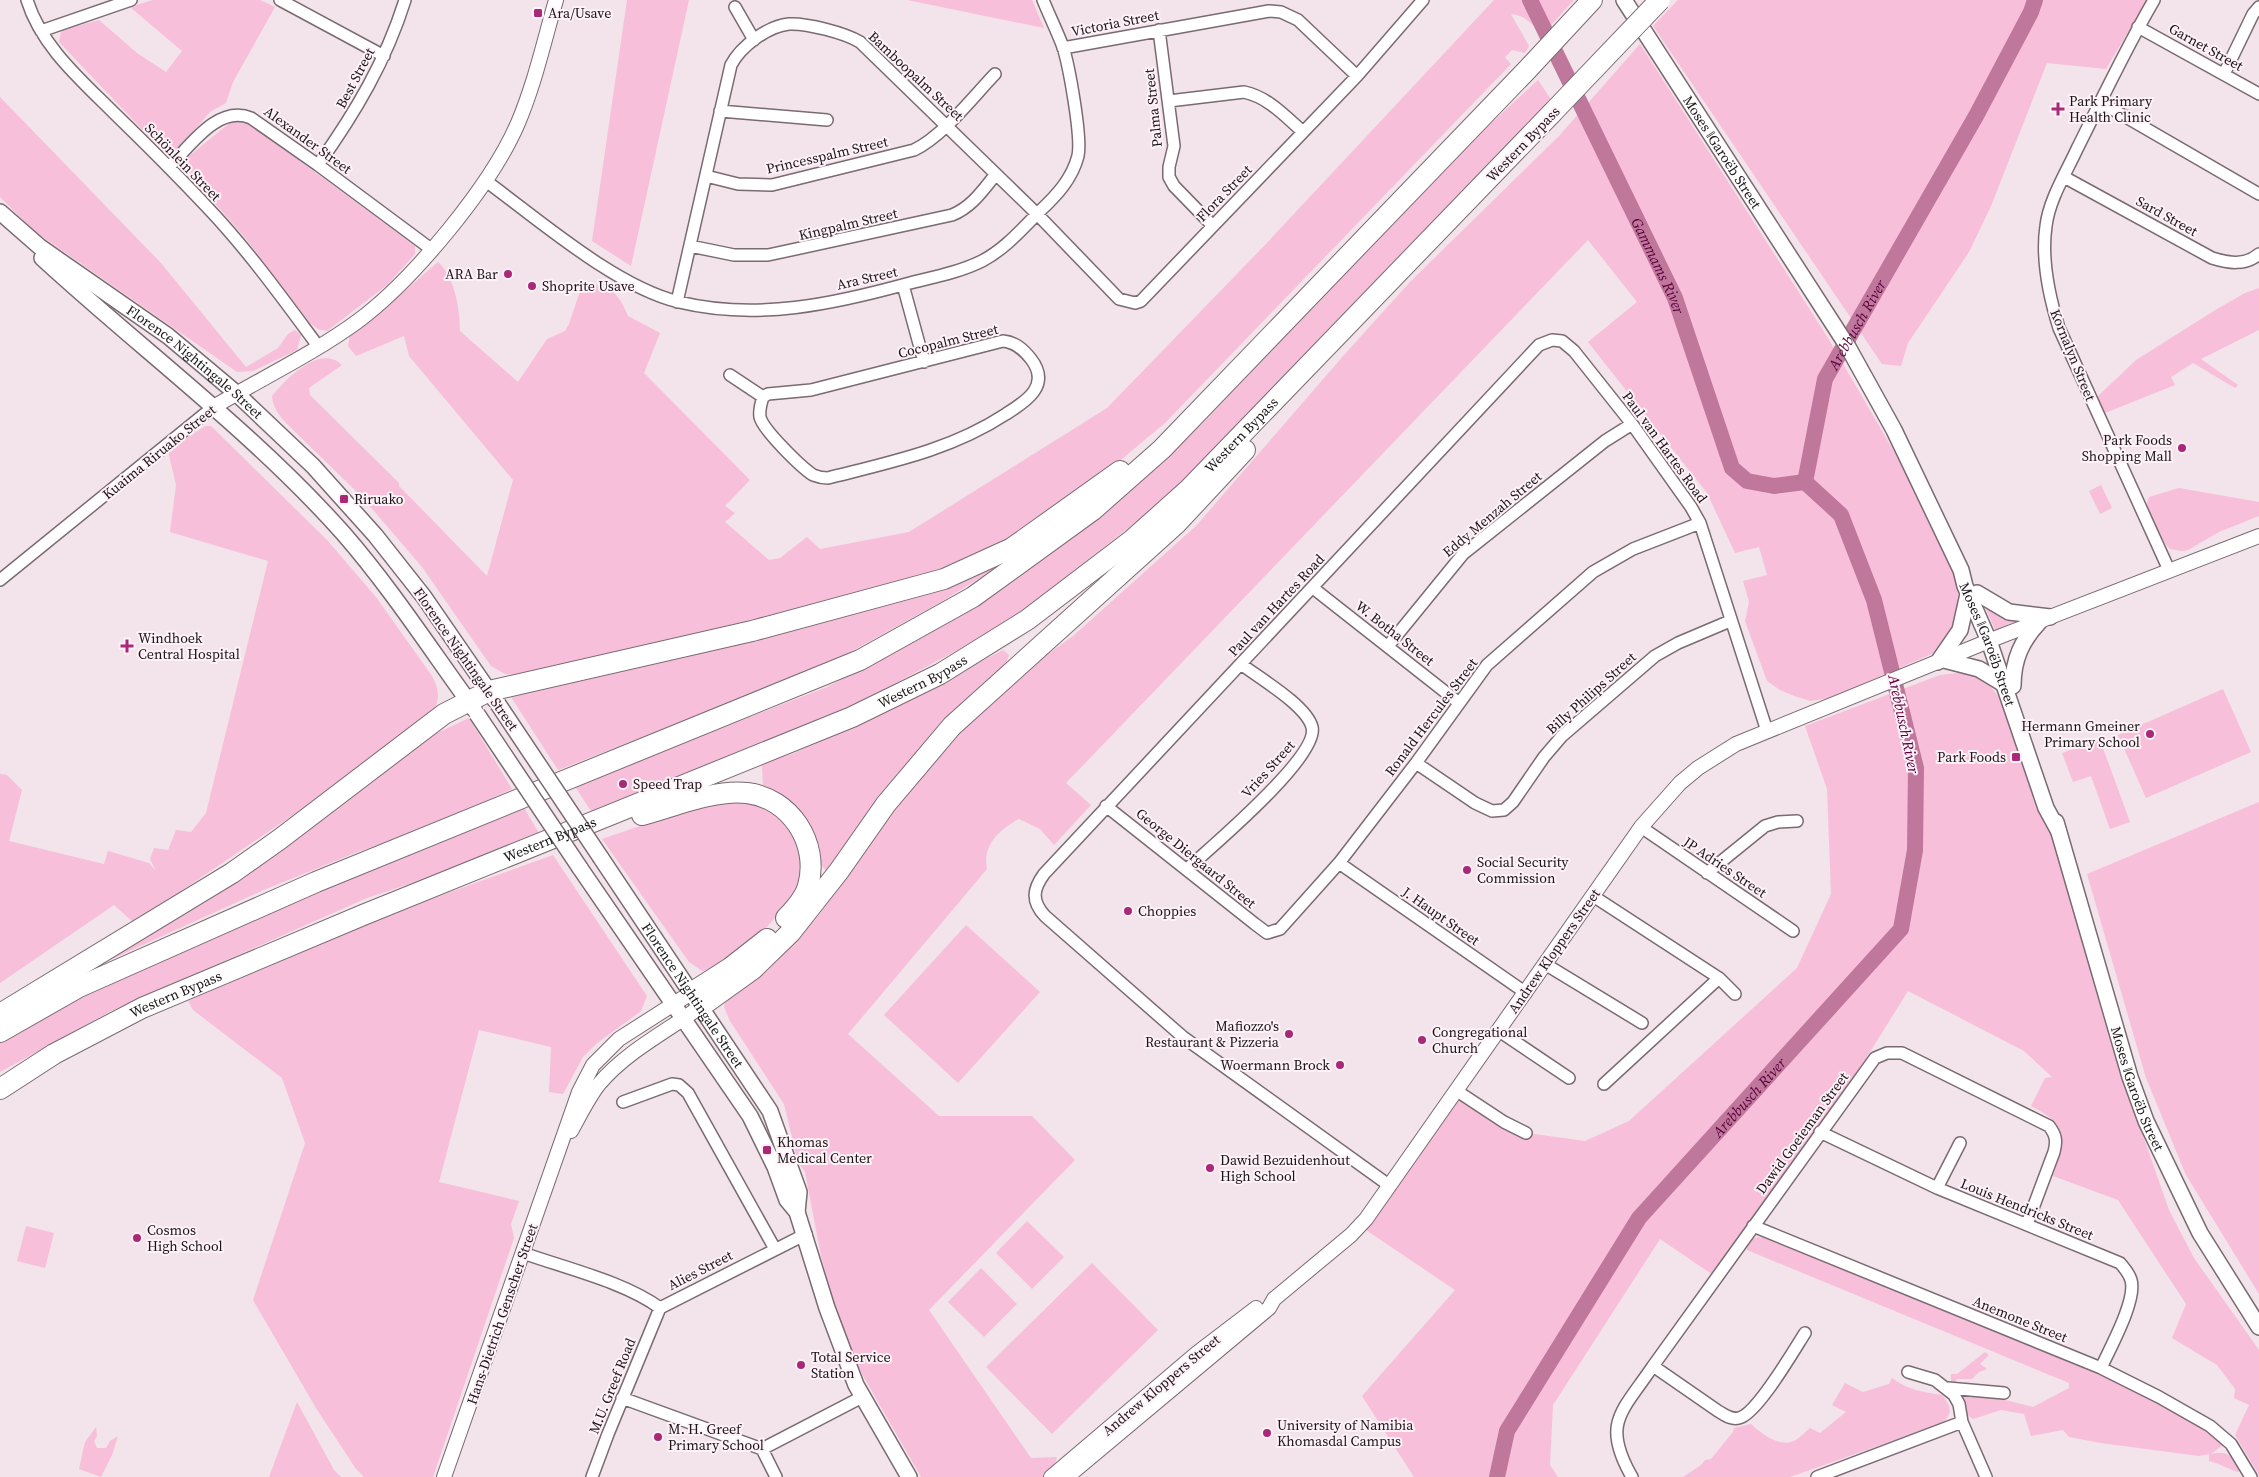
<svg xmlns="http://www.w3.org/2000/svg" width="2259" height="1477" font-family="'Source Serif 4',serif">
<rect width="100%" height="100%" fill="#f3e3ea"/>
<path fill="#f7bfda" d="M 153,0 L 260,0 L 275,7 L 233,82 L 226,103 L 210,112 L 179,148 L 169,151 L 155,143 L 59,42 L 61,32 L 66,29 L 99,20 L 137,53 L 166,72 L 182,51 L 130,7 Z
M 627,0 L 689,0 L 631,266 L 592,241 Z
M 907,0 L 1032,0 L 1044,28 Z
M 1494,0 L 1574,0 L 1542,35 C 1533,25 1525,15 1511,14 L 1529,46 L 1525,53 L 1512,50 L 1505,57 L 1511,64 L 1165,423 L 1087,488 L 1035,524 L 970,558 L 900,584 L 798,613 L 523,676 L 505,674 L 491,666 L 422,567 L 362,497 L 286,423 C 279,415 273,408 272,396 C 285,380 320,343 342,365 L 309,388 L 310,395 L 399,483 L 399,486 L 487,576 L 513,480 L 409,356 L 404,336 L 356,356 L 348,346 L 350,334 L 379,313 L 438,262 C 455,277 460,310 460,331 L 518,382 L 547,339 L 565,331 L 569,324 L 581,288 C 606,279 619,293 628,316 L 660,333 L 644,373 L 750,480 L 725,506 L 735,513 L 725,522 L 769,560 L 780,558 L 807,537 L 820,549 L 909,532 L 1107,408 L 1264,246 Z
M 1678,0 L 2147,0 L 2106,69 L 2047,63 L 1991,206 L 1969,252 L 1908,343 L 1901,366 L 1882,364 L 1653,26 Z
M 1640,44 L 1828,338 L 1921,498 L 1954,571 L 1959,588 L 1955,620 L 1946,639 L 1934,653 L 1830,698 L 1811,701 L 1797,697 L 1780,690 L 1767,681 L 1745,621 L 1749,602 L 1743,581 L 1767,575 L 1759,547 L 1735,553 L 1707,493 L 1588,342 L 1637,302 L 1588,240 L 1066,783 L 1091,805 L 1054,845 L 1040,829 L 1019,819 C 999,830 982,845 987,869 L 848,1034 L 939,1116 L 1032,1116 L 1075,1160 L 929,1310 L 1031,1458 L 1057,1457 L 1053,1470 L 1044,1477 L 921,1477 L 862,1374 L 840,1327 L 821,1256 L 805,1172 L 798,1162 L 784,1104 L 730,1021 L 724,1007 L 725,1001 L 795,942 L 819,915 L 900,800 L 977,712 L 1019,675 L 1073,636 L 1196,526 L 1344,355 L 1410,282 L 1559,136 Z
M 1538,80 L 1552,101 L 1507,145 L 1164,500 L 1021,612 L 952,653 L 847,709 L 591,811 L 574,785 L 827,687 L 856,672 L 990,596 L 1024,572 L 1145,476 L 1203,423 L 1476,137 Z
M 0,97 L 161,263 L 246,367 L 278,348 L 288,334 L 295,330 L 301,335 L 297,350 L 253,371 L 237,372 L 34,231 L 0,197 Z
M 232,121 L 247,122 L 254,127 L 415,246 L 415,254 L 387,285 L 327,331 L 318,329 L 310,323 L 246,239 L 185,169 L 188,157 Z
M 2259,288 L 2259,330 L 2201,359 L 2238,385 L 2235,388 L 2193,363 L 2171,377 L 2175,385 L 2105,413 L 2096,398 L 2136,360 L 2217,309 L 2245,293 Z
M 205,426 L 211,426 L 327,540 L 376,597 L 432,676 C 439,689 441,700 432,712 L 331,789 L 134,923 L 114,905 L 0,983 L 0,774 L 7,775 L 22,790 L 9,841 L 104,864 L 108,851 L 149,863 L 156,871 L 150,859 L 154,848 L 168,850 L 176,830 L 191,832 L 206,813 L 268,561 L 170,532 L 176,485 L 168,451 Z
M 2101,485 L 2112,508 L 2100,514 L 2089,491 Z
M 2179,488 L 2259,502 L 2259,516 L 2219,532 L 2188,550 L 2182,551 L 2170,549 L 2166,545 L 2145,509 L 2149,497 Z
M 1010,559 L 941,602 L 823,667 L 558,770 L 511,697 L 655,662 Z
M 1984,604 L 2024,618 L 1995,630 Z
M 1003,650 L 1009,655 L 1006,664 L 826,871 L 763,788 L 762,764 L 792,754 L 865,721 Z
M 1958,673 C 1982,675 1987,681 2001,700 L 2051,833 L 2111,1044 L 2169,1210 L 2194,1258 L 2259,1350 L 2259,1475 L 2235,1435 L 2249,1405 L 2234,1398 L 2235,1389 L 2217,1365 L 2172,1338 L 2186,1304 L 2118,1200 L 2053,1176 C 2065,1139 2070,1126 2031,1106 L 2045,1078 L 2052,1077 L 2024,1051 L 1908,991 L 1820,1132 L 1716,1277 L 1660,1239 L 1553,1405 L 1550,1465 L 1558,1477 L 1414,1477 L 1362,1396 L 1455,1290 L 1360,1226 L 1457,1091 L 1527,1133 L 1585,1141 L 1629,1121 L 1797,968 L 1831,894 L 1827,789 L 1805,726 L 1940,675 Z
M 2223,689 L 2251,752 L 2146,798 L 2118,735 Z
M 469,718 L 512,789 L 423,830 L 360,851 L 266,889 L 92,968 L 299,835 L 431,736 Z
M 2100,740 L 2130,822 L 2110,829 L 2091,776 L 2073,782 L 2062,753 Z
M 752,801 L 769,808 L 793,828 L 803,865 L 798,889 L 784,908 L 763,931 L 712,968 L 702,971 L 689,962 L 602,839 L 695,807 Z
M 2259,802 L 2259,1294 L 2186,1175 L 2146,1078 L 2087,874 Z
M 524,808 L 539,833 L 427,878 L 367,898 L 111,1011 L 0,1072 L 0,1038 L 106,979 Z
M 553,855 L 647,996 L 641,1011 L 596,1044 L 583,1057 L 563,1094 L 549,1092 L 551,1047 L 479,1030 L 439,1182 L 519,1201 L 511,1224 L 514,1238 L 433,1477 L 364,1477 L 356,1469 L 316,1408 L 253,1300 L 305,1143 L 282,1078 L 193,1010 L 188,1001 L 309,947 L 409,907 Z
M 966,925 L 1040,992 L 958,1083 L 884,1015 Z
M 1027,1221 L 1064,1257 L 1032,1289 L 996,1253 Z
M 26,1226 L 54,1233 L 45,1268 L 17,1261 Z
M 1758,1237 L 1767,1238 L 2117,1382 L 2198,1425 L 2223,1445 L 2211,1454 C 2225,1450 2235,1456 2241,1469 L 2238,1472 C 2228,1469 2219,1463 2209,1461 L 2209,1454 L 2199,1456 L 2101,1443 L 2069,1437 L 2063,1430 L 2031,1436 L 2024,1414 L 2001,1410 L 1973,1419 L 1967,1415 L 1962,1395 L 1986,1395 L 2033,1407 L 2069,1388 L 2069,1383 L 1747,1250 L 1746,1245 L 1752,1239 Z
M 1092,1263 L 1158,1330 L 1052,1434 L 986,1367 Z
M 981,1268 L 1017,1304 L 984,1337 L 948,1302 Z
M 1985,1352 L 1989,1355 L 1980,1364 L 1987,1369 L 1979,1372 L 1972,1379 L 1957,1379 L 1955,1382 L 1951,1381 L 1951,1374 L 1957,1374 Z
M 1892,1378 C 1907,1390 1924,1392 1942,1395 C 1951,1406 1953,1412 1943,1423 L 1790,1477 L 1683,1477 L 1701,1465 L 1705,1460 L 1711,1459 L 1733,1432 L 1734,1428 L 1751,1424 C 1761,1433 1779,1448 1794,1441 C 1800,1438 1805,1432 1810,1428 L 1820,1433 L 1846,1412 L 1832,1405 L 1845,1383 L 1863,1392 L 1889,1384 Z
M 297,1402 L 334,1470 L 341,1477 L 269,1477 Z
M 96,1427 L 97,1436 L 94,1441 L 97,1448 L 106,1448 L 110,1441 L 118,1436 L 112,1455 L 101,1477 L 79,1469 L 85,1442 Z"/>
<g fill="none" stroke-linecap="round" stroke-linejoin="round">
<g stroke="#bf779c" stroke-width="16">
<path id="s1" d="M 1530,0 L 1675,298 L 1732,468 L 1747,481 L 1774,486 L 1805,482"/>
<path id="s2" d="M 1497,1477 L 1507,1431 L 1639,1218 L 1901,929 L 1915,850 L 1916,768 L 1874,600 L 1841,515 L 1805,482 L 1825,379 L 1976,116 L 2031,12 L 2035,0"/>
</g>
<g stroke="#796b71" stroke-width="14">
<path id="minor" d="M 27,0 C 41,46 81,80 114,113 C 146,144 177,175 207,207 C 248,250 283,299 318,346
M 280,0 L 384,56
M 2154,0 C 2126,48 2102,99 2077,149 C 2066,173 2049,200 2046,226 C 2041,260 2049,296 2059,328 L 2169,570
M 735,7 L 754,40
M 2138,27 L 2259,94
M 1159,30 L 1174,146 L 1169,167 L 1169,177 L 1174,186 L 1213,226
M 41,31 L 131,0
M 1063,48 L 1269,11 L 1281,12 L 1298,20 L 1357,76
M 2224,74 L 2253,14 L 2259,7
M 1169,101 L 1244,92 C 1268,97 1285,116 1303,132
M 2100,102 L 2259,194
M 720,111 L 827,120
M 318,165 C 355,113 386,61 405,0
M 169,167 C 190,146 218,104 251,118 L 318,165 L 431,249
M 706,176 L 738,184 L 772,185 L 914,150 C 943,136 972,98 995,74
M 2064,177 L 2212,258 C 2228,263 2245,266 2259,254
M 486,181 C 539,220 616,287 679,302 C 757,321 834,304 910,283 C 934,277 960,272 982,261 C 1005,249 1022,229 1040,211 C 1057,195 1072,179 1078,156 C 1082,137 1069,66 1063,47 C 1057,31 1049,15 1043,0
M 690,246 L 734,255 L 768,255 L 952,215 C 972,207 983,190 996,174
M 903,285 L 924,362
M 677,302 L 731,65 C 741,46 768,26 789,24 C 807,23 845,33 860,42 L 1037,214 L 1119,299 L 1135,303 L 1141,301 L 1357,76 L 1423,0
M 1003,341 C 1015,342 1023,349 1031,359 C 1051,385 1027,401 1006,414 C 951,450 891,462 828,478 C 823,478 818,477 813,475 C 801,467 763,430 760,417 C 759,410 761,403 763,397 L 768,394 L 811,390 Z
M 730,375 L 763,397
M 0,580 L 212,408
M 1313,588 L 1458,702
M 1388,646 L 1463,554 L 1605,441 L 1632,424
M 1416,763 L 1475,803 L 1492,811 L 1504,810 L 1513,802 L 1544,757 L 1562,736 L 1655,656 L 1678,643 L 1730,621
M 1106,806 L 1255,924 L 1267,933 L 1280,929 L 1339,863 L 1416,763 L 1487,665 L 1593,572 L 1633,549 L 1700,523
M 1641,827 L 1793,931
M 1339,863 L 1526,993
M 1187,869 C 1210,848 1320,756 1312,727 C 1306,705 1259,678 1241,664
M 1707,873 L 1765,826 L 1778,822 L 1797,821
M 1593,896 L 1719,978 L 1735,994
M 1545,964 L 1642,1023
M 1499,1031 L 1569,1078
M 1604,1084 L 1719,978
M 1457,1091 L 1504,1122 L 1526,1133
M 623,1102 L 672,1084 L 679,1085 L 688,1093 L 775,1249
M 1820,1132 L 1937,1188 L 2120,1263 C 2125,1269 2129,1273 2131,1280 C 2137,1300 2110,1348 2101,1368
M 1390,1186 L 1183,1037 L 1045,916 C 1031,901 1033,889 1044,874 L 1539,345 L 1552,340 L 1562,341 L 1574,351 L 1632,424 L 1691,507 L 1700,523 L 1767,731
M 1937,1188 L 1960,1143
M 1753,1226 L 2101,1368 L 2159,1397 L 2210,1426 L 2231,1444 L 2251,1477
M 523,1253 C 565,1268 625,1282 660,1308 L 806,1234
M 1653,1366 L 1718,1411 C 1725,1415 1731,1420 1739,1418 C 1757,1414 1794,1350 1805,1333
M 1908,1372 L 1935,1380 L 1954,1395 L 1959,1404 L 1962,1422 L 1986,1477
M 1948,1388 L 2004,1393
M 622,1398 L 762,1449 L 864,1396
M 762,1449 L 776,1477
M 592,1477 L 608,1434 L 660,1308
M 1632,1477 C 1601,1423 1622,1412 1653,1366 L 1875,1058 L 1887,1053 L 1902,1053 L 2049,1126 C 2056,1135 2057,1141 2054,1152 L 2027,1224
M 1817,1477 L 1962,1422"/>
</g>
<g stroke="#796b71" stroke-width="16">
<path id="tertiary" d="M 212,408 C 260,379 313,354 358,321 C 413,280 491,186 518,123 C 535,83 544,41 556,0
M 571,1131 C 580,1115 588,1098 599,1084 C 627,1051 666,1032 700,1007
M 444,1477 L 579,1092 L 593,1065 L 619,1039 L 691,993
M 1051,1477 L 1197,1353 L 1256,1308
M 1067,1477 L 1269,1308 L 1274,1299 L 1351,1235 L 1366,1219 L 1641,827 L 1680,783 L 1698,768 L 1736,744 L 1996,638 L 2259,536"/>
</g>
<g stroke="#796b71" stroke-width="18">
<g id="secondary">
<path id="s3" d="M 1624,0 L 1848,347 L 1894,430 L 1961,570 L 1965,586 L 1989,641 L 2046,808 L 2058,830"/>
<path id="s4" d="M 0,212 L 40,247 L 168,336 L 236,393 L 313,466 L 375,535 L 424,597 L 495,700"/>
<path d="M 42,258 C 142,350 253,432 343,533 C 391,588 431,650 474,709"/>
<path d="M 1977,593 L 2009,612 L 2050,617"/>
<path d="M 1944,660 L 1979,669 L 2002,683"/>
<path d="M 1938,662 L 1960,630 L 1968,594"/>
<path d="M 2013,686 C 2013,659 2022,640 2040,621"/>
<path id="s5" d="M 2056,822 L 2130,1077 L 2146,1121 L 2200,1233 L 2259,1327"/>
<path id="s6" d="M 601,858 L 770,1111 L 799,1192 L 797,1212"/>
<path d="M 580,868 L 750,1116 L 775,1167 L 787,1200 L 797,1212 L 827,1308 L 856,1385 L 909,1477"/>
</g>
</g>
<g stroke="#796b71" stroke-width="22">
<g id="motorway">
<path d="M 642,815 C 672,807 715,789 747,793 C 790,798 820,843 808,886 C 805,897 794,910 786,918"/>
<path d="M 691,993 L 730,968 L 767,939"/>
<path d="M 700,1007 L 753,969 L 791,932 L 839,871 L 886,804 L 952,726 L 1177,523 L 1245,450"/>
<path d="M 0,1014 L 232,873 L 280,839 L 444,714 L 489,691 L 752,631 L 944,579 L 1012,548 L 1120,471"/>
<path d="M 0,1032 L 79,987 L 316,882 L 860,660 L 973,597 L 1093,510 L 1162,449 L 1526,71 L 1592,0"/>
<path id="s7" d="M 0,1089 L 54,1054 L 142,1008 L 363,915 L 852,717 L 940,674 L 1027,620 L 1132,540 L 1189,489 L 1552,113"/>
</g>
</g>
<use href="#minor" stroke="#fff" stroke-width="11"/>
<use href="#tertiary" stroke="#fff" stroke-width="14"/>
<use href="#secondary" stroke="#fff" stroke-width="15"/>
<use href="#motorway" stroke="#fff" stroke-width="20"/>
<g stroke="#796b71" stroke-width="18" stroke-linecap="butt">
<path id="secondary-bridge" d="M 498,704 L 601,858
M 477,714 L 580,868"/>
</g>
<g stroke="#796b71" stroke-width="22" stroke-linecap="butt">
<path id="motorway-bridge" d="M 1552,113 L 1660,0"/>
</g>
<use href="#secondary-bridge" stroke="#fff" stroke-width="15"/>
<use href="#motorway-bridge" stroke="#fff" stroke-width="20"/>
</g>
<g fill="#a92877" stroke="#fef1f7" stroke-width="2">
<rect x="533" y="8" width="10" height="10" rx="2.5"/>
<path d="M2055.5 101.5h5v5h5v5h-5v5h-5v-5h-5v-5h5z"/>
<circle cx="508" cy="274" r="5"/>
<circle cx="532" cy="286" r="5"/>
<circle cx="2182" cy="448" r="5"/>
<rect x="339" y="494" width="10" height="10" rx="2.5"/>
<path d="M124.5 638.5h5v5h5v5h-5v5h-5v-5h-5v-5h5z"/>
<circle cx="2150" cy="734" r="5"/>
<rect x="2011" y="752" width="10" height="10" rx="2.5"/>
<circle cx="623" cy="784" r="5"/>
<circle cx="1467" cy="870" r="5"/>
<circle cx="1128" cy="911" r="5"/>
<circle cx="1289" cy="1034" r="5"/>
<circle cx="1422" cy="1040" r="5"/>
<circle cx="1340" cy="1065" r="5"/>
<rect x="762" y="1145" width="10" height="10" rx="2.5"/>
<circle cx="1210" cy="1168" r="5"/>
<circle cx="137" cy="1238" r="5"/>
<circle cx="801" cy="1365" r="5"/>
<circle cx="1267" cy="1433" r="5"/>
<circle cx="658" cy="1437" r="5"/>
</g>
<g text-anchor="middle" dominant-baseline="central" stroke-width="4" stroke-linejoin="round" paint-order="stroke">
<g font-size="14" fill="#1a1517" stroke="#fef1f7" text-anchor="start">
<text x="548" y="13">Ara/Usave</text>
<text x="2069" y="101">Park Primary<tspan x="2069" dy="16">Health Clinic</tspan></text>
<text x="498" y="274" text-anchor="end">ARA Bar</text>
<text x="542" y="286">Shoprite Usave</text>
<text x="2172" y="440" text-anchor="end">Park Foods<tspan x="2172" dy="16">Shopping Mall</tspan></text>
<text x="354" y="499">Riruako</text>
<text x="138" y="638">Windhoek<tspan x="138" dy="16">Central Hospital</tspan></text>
<text x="2140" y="726" text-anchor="end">Hermann Gmeiner<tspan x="2140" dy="16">Primary School</tspan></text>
<text x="2006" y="757" text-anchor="end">Park Foods</text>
<text x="633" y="784">Speed Trap</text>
<text x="1477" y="862">Social Security<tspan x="1477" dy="16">Commission</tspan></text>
<text x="1138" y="911">Choppies</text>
<text x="1279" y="1026" text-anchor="end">Mafiozzo's<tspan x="1279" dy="16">Restaurant &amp; Pizzeria</tspan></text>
<text x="1432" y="1032">Congregational<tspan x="1432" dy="16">Church</tspan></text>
<text x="1330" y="1065" text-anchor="end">Woermann Brock</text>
<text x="777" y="1142">Khomas<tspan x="777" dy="16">Medical Center</tspan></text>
<text x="1220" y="1160">Dawid Bezuidenhout<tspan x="1220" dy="16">High School</tspan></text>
<text x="147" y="1230">Cosmos<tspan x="147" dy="16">High School</tspan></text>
<text x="811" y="1357">Total Service<tspan x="811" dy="16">Station</tspan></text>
<text x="1277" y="1425">University of Namibia<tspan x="1277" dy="16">Khomasdal Campus</tspan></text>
<text x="668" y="1429">M. H. Greef<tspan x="668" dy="16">Primary School</tspan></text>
</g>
<g font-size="14" fill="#1a1517" stroke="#fef1f7">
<text transform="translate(1115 23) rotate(-11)">Victoria Street</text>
<text transform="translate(2206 47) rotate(29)">Garnet Street</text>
<text transform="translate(916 76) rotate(43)">Bamboopalm Street</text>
<text transform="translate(355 78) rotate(-62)">Best Street</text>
<text transform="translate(1153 108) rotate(-96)">Palma Street</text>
<text transform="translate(308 140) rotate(36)">Alexander Street</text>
<text transform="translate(1523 144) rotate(-46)">Western Bypass</text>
<text stroke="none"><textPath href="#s3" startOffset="181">Moses ǁGaroëb Street</textPath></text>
<text transform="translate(827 155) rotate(-13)">Princesspalm Street</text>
<text transform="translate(183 162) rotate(46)">Schönlein Street</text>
<text transform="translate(1224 193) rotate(-46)">Flora Street</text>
<text transform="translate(2167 216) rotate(29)">Sard Street</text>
<text transform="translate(848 224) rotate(-13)">Kingpalm Street</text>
<text transform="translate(867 278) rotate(-13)">Ara Street</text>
<text transform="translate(948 341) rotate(-14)">Cocopalm Street</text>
<text transform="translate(2073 355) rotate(68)">Kornalyn Street</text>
<text stroke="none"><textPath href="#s4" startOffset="246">Florence Nightingale Street</textPath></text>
<text stroke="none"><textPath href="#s7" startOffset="1415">Western Bypass</textPath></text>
<text transform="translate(1665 447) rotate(54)">Paul van Hartes Road</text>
<text transform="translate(159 452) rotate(-39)">Kuaima Riruako Street</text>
<text transform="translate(1492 514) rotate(-40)">Eddy Menzah Street</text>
<text transform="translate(1276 605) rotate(-47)">Paul van Hartes Road</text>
<text transform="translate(1395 633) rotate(38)">W. Botha Street</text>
<text stroke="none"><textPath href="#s3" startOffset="742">Moses ǁGaroëb Street</textPath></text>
<text transform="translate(466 659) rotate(55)">Florence Nightingale Street</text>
<text stroke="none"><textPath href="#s7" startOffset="1010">Western Bypass</textPath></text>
<text transform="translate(1591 693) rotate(-42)">Billy Philips Street</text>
<text transform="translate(1431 717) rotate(-53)">Ronald Hercules Street</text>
<text transform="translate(1268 769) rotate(-48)">Vries Street</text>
<text stroke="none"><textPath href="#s7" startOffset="605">Western Bypass</textPath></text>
<text transform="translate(1196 858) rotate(39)">George Diergaard Street</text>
<text transform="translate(1725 867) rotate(34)">JP Adries Street</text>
<text transform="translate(1441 916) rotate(35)">J. Haupt Street</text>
<text transform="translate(1554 951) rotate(-55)">Andrew Kloppers Street</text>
<text stroke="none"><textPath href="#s7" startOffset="200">Western Bypass</textPath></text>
<text stroke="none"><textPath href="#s6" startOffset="165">Florence Nightingale Street</textPath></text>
<text stroke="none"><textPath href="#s5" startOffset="279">Moses ǁGaroëb Street</textPath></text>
<text transform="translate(1802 1133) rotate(-54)">Dawid Goeieman Street</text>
<text transform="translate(2027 1209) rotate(22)">Louis Hendricks Street</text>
<text transform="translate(700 1270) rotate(-27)">Alies Street</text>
<text transform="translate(502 1314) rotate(-71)">Hans-Dietrich Genscher Street</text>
<text transform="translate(2020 1319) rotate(22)">Anemone Street</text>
<text transform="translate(1161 1385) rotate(-40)">Andrew Kloppers Street</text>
<text transform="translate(612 1386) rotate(-68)">M.U. Greef Road</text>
</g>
<g font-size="15" font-style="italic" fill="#5c003c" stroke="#fef1f7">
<text stroke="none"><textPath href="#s1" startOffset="295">Gammams River</textPath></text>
<text stroke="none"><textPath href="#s2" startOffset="1331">Arebbusch River</textPath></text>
<text transform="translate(1904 724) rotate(78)">Arebbusch River</text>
<text stroke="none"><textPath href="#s2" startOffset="461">Arebbusch River</textPath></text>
</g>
</g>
</svg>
